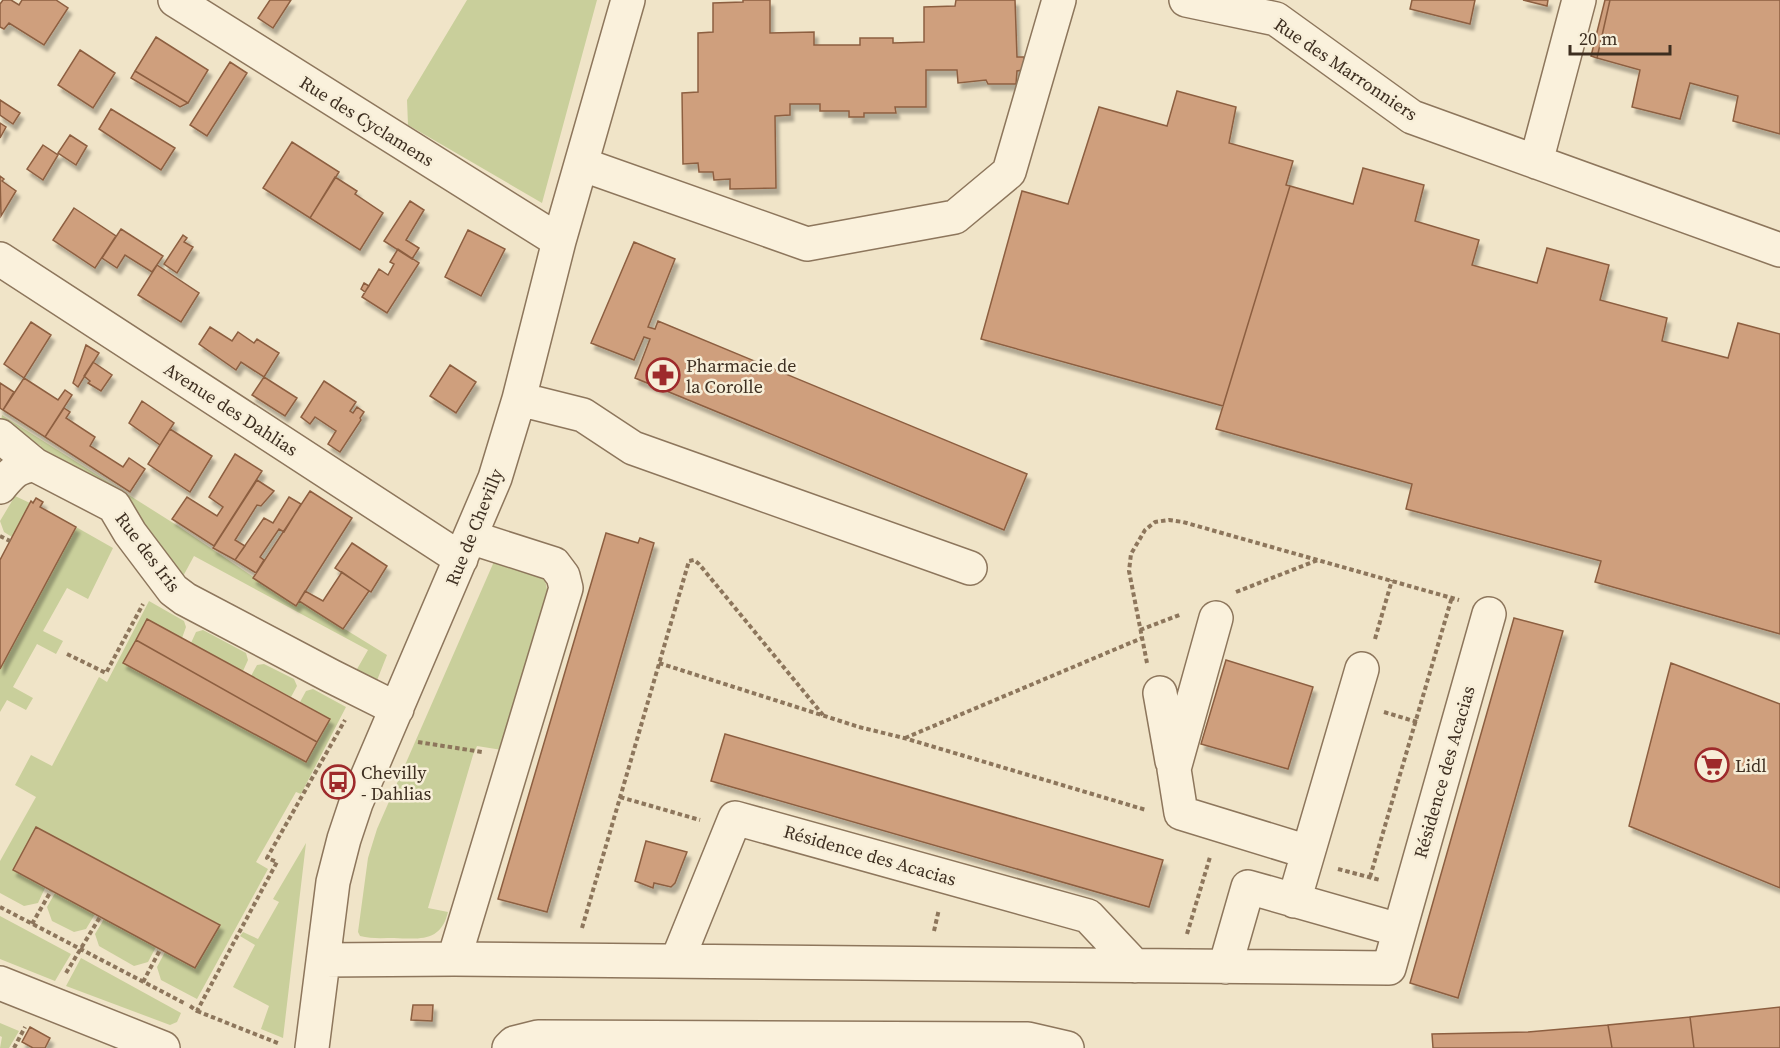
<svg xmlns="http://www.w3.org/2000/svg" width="1780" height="1048" font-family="'Source Serif 4',serif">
<defs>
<filter id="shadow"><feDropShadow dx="3.5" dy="6" stdDeviation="1.5" flood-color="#0004"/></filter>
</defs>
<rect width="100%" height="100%" fill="#f0e4c8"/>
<path fill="#c9cf9b" d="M 467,0 L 597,0 L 542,203 L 408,125 L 407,100 Z
M 2,415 L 178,526 L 295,605 L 299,601 L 387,655 L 374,688 L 353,676 L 368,650 L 194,556 L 181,580 L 37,455 L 41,446 L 0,427 Z
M 15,496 L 30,503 L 12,537 L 4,532 L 0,521 Z
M 76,527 L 113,548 L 88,599 L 67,588 L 43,631 L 63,641 L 56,654 L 37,644 L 13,687 L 33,698 L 26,710 L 7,700 L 0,712 L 0,669 Z
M 496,557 L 544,575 L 548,594 L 502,750 L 477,746 L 473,755 L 428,908 L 448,912 C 441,942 420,939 394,938 C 383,938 371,939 360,936 L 358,932 L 368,858 L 377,829 Z
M 149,601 L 184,621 L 186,627 L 182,638 L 147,619 L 123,663 L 306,762 L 330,719 L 300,702 L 306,691 L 313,689 L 346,707 L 301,794 L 296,792 L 256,862 L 268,869 L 197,999 L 161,980 L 157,967 L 165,952 L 195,968 L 219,924 L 36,827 L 13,870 L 45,888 L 38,903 L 24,906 L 0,893 L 0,861 L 36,797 L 15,785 L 31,755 L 52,766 L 99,677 L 107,682 Z
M 203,630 L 246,653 L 248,660 L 243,671 L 191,643 L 196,632 Z
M 264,664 L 294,679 L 297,686 L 291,697 L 251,676 L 257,665 Z
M 306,843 L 283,1038 L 261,1029 L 269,1006 L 233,987 L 255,945 L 240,936 L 243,932 L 258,939 L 279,902 L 273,899 Z
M 55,893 L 95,914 L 86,929 L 74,932 L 52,921 L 47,907 Z
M 0,916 L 71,954 L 55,981 L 0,959 Z
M 104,919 L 156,947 L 148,962 L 134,966 L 99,946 L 95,934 Z
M 81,958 L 181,1013 L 177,1022 L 170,1025 L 66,986 Z
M 0,1023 L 19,1031 L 9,1048 L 0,1048 L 2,1037 L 0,1036 Z"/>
<path fill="#cf9f7d" stroke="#8d5f41" stroke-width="1.5" filter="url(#shadow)" d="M 3,0 L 11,0 L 19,5 L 22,0 L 56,0 L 68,8 L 44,45 L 9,23 L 4,29 L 0,27 L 0,4 Z
M 270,0 L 291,0 L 273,28 L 258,18 Z
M 743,0 L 770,0 L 770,33 L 814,32 L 814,45 L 860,45 L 860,38 L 893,38 L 893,43 L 924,42 L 924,7 L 955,6 L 956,0 L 1015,0 L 1017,57 L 1024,57 L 1023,70 L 1017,71 L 1016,84 L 988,84 L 986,80 L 958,83 L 957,70 L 926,70 L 926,107 L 895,107 L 896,113 L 864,113 L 864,117 L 849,117 L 849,111 L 820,111 L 820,104 L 790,104 L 790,115 L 775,116 L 776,188 L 730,189 L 730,179 L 714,180 L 713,172 L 699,172 L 698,163 L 683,164 L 682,93 L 698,92 L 698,33 L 713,32 L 713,3 L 743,2 Z
M 1412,0 L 1475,0 L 1470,24 L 1410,9 Z
M 1523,0 L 1548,0 L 1547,6 Z
M 1605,0 L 1610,0 L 1597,58 L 1591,56 Z
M 1610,0 L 1780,0 L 1780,134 L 1733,121 L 1738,96 L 1690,83 L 1680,119 L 1632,107 L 1640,70 L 1597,58 Z
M 156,37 L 208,70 L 188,103 L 135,71 Z
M 80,50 L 115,73 L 93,108 L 58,85 Z
M 230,62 L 247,73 L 207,136 L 190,125 Z
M 135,71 L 188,103 L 180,107 L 131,78 Z
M 1177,91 L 1236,107 L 1229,143 L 1293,161 L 1286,185 L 1290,186 L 1223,406 L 981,339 L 1022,191 L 1068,204 L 1099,107 L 1167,126 Z
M 0,100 L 20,113 L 13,124 L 0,115 Z
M 111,109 L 175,148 L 161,170 L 99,129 Z
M 0,123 L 6,127 L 0,138 Z
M 70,135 L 87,146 L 76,165 L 58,153 Z
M 292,142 L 339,172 L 310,218 L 263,188 Z
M 43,145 L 58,155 L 43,180 L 27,169 Z
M 1363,168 L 1424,185 L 1415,221 L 1479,240 L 1472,265 L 1537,283 L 1547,248 L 1609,265 L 1600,300 L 1667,318 L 1662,341 L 1728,358 L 1738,323 L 1780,334 L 1780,634 L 1595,582 L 1601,561 L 1406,509 L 1412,484 L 1216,429 L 1290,186 L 1353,204 Z
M 0,176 L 4,179 L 2,181 L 16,191 L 1,216 Z
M 335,177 L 357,191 L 355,194 L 383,213 L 360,250 L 310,218 Z
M 410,201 L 424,210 L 406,240 L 419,248 L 412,259 L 384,241 Z
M 74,208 L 116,236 L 95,268 L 53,240 Z
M 121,229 L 163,256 L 152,272 L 125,255 L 117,268 L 102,258 Z
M 468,230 L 505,249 L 481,296 L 445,277 Z
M 183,235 L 187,238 L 184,242 L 193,247 L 177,273 L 164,264 Z
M 634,242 L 675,259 L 648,327 L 655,329 L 658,321 L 1027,474 L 1004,530 L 635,378 L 650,339 L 644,337 L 634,360 L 591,343 Z
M 398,249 L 419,263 L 387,313 L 362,297 L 379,269 L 388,275 L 394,264 L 390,262 Z
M 157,265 L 199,293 L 181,322 L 138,295 Z
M 364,283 L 369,286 L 365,292 L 361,289 Z
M 31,322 L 51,335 L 24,378 L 4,364 Z
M 210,327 L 232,341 L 238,332 L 254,343 L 257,339 L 279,353 L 264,377 L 241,362 L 236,370 L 199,344 Z
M 86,345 L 99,353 L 78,387 L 73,383 Z
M 93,362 L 112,375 L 101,391 L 88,383 L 90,381 L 84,376 Z
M 450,365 L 476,382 L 456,413 L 430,396 Z
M 264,377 L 297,398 L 285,416 L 252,395 Z
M 24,378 L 58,400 L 65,390 L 72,395 L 45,437 L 3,410 Z
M 324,381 L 356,402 L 350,411 L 353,413 L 357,407 L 364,412 L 360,418 L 361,420 L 340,452 L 328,444 L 336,431 L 315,417 L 310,424 L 301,417 Z
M 0,383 L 14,392 L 3,410 L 0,408 Z
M 142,401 L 174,423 L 160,445 L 129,423 Z
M 64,408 L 70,412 L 66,418 L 95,437 L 90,446 L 123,467 L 129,458 L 145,469 L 130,492 L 45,437 Z
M 170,429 L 212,456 L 190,492 L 148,464 Z
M 235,454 L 262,471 L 214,546 L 172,519 L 187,497 L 217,516 L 223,507 L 209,497 Z
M 257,480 L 274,491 L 261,506 L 257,505 L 235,540 L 245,546 L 235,560 L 213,548 Z
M 310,491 L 352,518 L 296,606 L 253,578 Z
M 289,497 L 301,504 L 284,532 L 279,529 L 260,557 L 264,560 L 256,573 L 235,560 L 264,518 L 273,523 Z
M 36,498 L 43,502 L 40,507 L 76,527 L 0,669 L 0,560 L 31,501 L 33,503 Z
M 606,533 L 638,543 L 640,538 L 654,543 L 547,912 L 498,899 Z
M 352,543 L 387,566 L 371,592 L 335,568 Z
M 342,572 L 369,591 L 343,629 L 299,601 L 305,591 L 323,601 Z
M 1514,618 L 1563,631 L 1458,998 L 1410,983 Z
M 147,619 L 330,719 L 317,742 L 136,640 Z
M 136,640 L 317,742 L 306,762 L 123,663 Z
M 1226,660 L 1313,687 L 1288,769 L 1201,744 Z
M 1671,663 L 1780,704 L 1780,888 L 1629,826 Z
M 725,734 L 1163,860 L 1149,907 L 711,781 Z
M 36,827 L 220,925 L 195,968 L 13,870 Z
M 646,841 L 687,852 L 675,883 L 671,887 L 654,883 L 653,888 L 635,881 Z
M 413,1005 L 433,1005 L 432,1021 L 411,1020 Z
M 1780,1007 L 1780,1048 L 1694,1048 L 1690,1017 Z
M 1690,1017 L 1694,1048 L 1612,1048 L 1608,1025 Z
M 1608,1025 L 1612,1048 L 1433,1048 L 1432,1034 L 1528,1032 Z
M 30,1027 L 50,1038 L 45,1048 L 33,1048 L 22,1042 Z"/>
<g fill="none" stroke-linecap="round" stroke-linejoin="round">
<g stroke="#8d765c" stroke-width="36">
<path id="minor" d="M 175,0 L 559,241
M 1186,0 L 1276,19 L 1412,117 L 1780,250
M 1536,162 L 1579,0
M 581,164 L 807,244 L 955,217 L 1009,172 L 1059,0
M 0,259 L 461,559
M 519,399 L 583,415 L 633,448 L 970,568
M 0,436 L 35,465
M 0,487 C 11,474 17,466 35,465 L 114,506 L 130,533 L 173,590 L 185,599 L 331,676 L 397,709
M 1216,618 L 1174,769 L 1181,813 L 1308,852
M 1160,693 L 1172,761
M 1294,901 L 1362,669
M 454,959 L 566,588 L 563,576 L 554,564 L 470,537
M 324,960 L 454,959 L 1389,968 L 1489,614
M 677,961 L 735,818 L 1088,916 L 1135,966
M 1225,967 L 1248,887 L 1399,930
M 0,983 L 163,1048
M 312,1048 L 333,882 L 344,839 L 356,803 L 495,478 L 519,399 L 559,241 L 628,0
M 509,1048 L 514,1043 L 538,1037 L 1028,1039 L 1067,1048"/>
</g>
<path stroke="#8d765c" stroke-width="4" stroke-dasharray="4.5 3" stroke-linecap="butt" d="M 0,536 L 10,541
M 1236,592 L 1318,560
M 1140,630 L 1182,614
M 1375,639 L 1392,580
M 67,654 L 106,673 L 143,604
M 659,663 L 859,727 L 904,738 L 1146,810
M 1147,663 L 1129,571 L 1131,554 L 1145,530 L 1155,522 L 1169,520 L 1183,522 L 1459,600
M 1384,712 L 1417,722
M 905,738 L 1142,638
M 418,742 L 482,752
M 620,797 L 700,820
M 1338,869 L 1380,880
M 1370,877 L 1452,597
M 0,907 L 184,1003
M 32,924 L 51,891
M 582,928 L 689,561 L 694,560 L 699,564 L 823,715
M 934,931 L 939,909
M 1187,934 L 1210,857
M 66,973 L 100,917
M 143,982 L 160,950
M 190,1006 L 197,1011 L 277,862 L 267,858 L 345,720
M 197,1011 L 280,1044
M 14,1048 L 25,1027"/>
<use href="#minor" stroke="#faf1dc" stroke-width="33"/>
</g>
<defs>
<g id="pharmacy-ring" transform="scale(1.725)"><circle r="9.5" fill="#f7eed8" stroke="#9e2a2b" stroke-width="1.5"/><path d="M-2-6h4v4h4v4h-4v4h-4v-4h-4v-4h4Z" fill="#9e2a2b"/></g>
<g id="supermarket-ring" transform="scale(1.725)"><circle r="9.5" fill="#f7eed8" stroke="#9e2a2b" stroke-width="1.5"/><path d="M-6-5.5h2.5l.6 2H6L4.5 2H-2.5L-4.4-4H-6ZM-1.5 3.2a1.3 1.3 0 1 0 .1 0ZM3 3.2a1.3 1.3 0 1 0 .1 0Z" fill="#9e2a2b"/></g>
<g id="bus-ring" transform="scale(1.725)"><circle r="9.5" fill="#f7eed8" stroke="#9e2a2b" stroke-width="1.5"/><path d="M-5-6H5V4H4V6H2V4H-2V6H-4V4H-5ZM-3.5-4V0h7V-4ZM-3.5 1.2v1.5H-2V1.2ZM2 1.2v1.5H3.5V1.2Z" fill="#9e2a2b"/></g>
</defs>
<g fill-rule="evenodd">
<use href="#pharmacy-ring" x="663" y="375"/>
<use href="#supermarket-ring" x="1712" y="765"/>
<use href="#bus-ring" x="338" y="782"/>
</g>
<g text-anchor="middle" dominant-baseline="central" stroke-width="5" stroke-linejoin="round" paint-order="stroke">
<g font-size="18" fill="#3d2e20" stroke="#f7eed8">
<text transform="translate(1346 69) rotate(34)">Rue des Marronniers</text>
<text transform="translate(367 121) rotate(32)">Rue des Cyclamens</text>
<text transform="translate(231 409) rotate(33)">Avenue des Dahlias</text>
<text transform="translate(474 527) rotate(-68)">Rue de Chevilly</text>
<text transform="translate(148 552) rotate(53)">Rue des Iris</text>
<text transform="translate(1444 772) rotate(-74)">Résidence des Acacias</text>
<text transform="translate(870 855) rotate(16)">Résidence des Acacias</text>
</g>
<g font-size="18" fill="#3d2e20" stroke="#f7eed8" text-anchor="start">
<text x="686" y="365">Pharmacie de<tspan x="686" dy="21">la Corolle</tspan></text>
<text x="1735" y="765">Lidl</text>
<text x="361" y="772">Chevilly<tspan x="361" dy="21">- Dahlias</tspan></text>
</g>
</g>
<path d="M1570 45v9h100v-9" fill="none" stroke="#3d2e20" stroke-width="3"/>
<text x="1579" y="45" font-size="18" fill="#3d2e20" stroke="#f7eed8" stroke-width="4.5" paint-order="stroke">20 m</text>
</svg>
